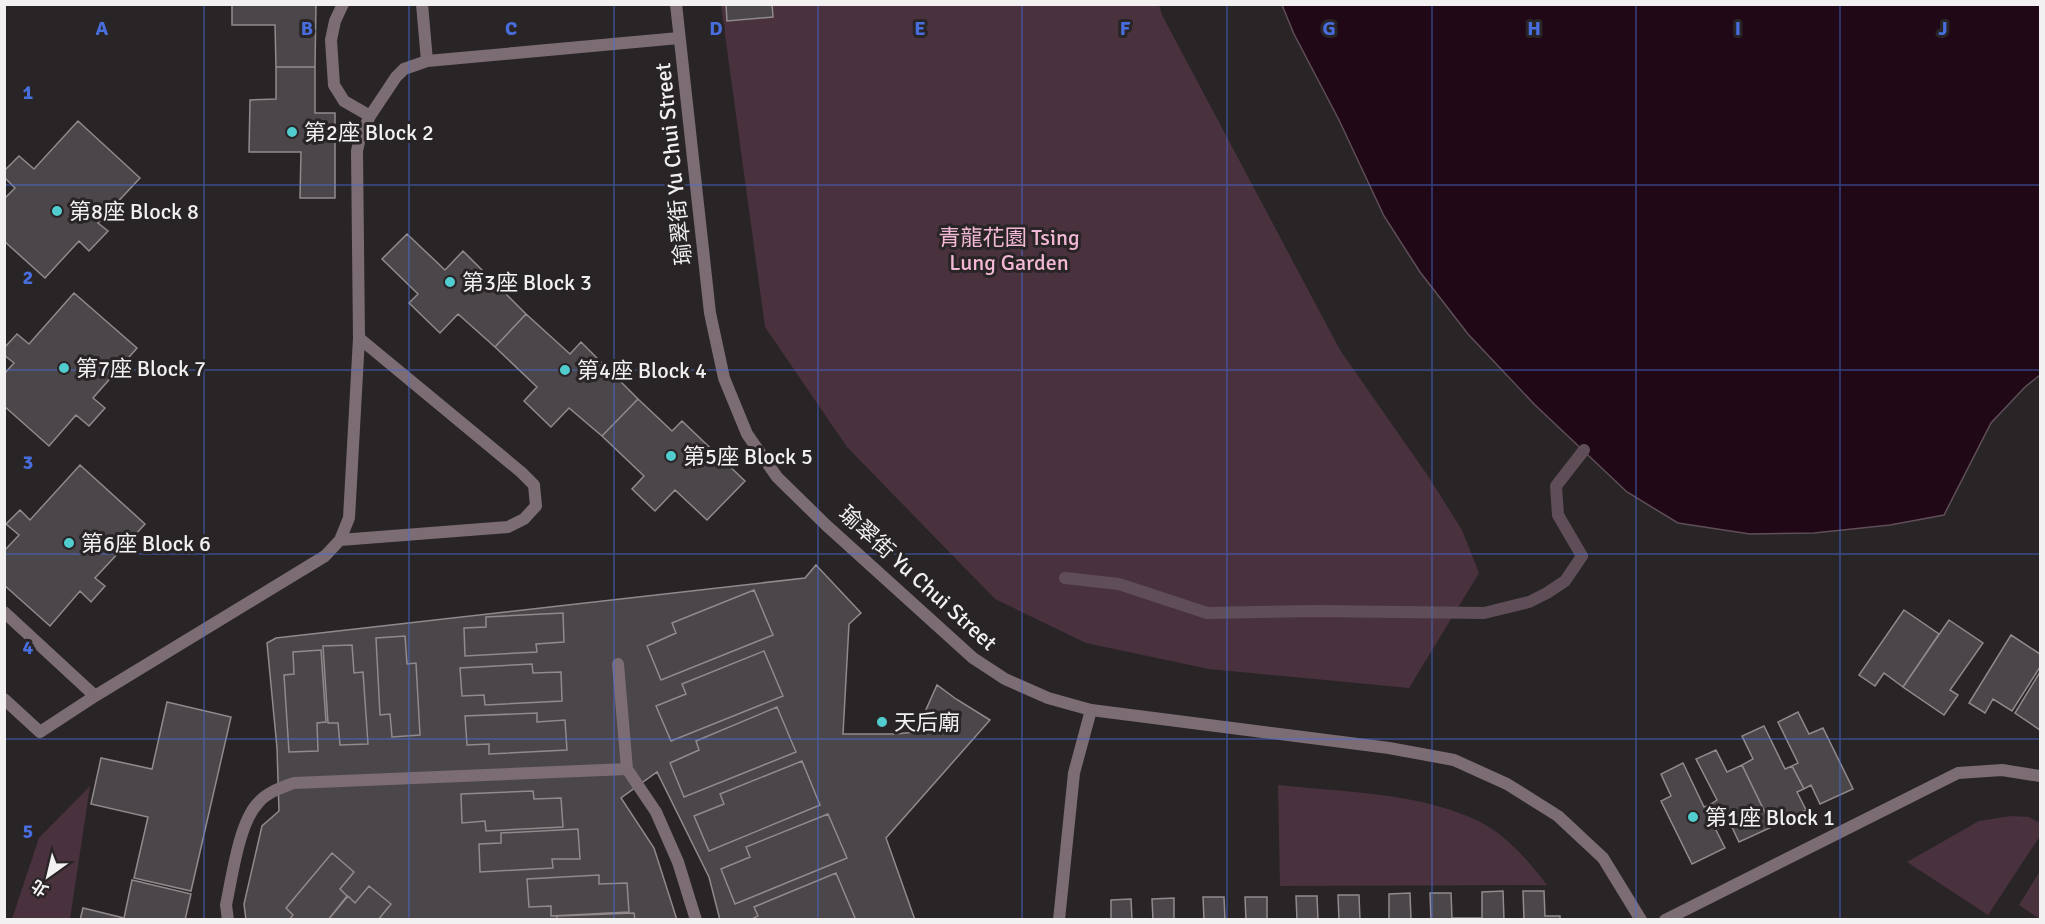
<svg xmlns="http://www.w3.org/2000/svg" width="2045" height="924" font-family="Signika,'Noto Sans TC',sans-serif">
<rect width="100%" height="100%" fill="#292527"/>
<path fill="#4a313e" d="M 721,5 L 1159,5 L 1162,15 L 1340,350 L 1428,476 L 1462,530 L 1479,573 L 1409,688 L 1209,669 L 1086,643 L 995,599 L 847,447 L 765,327 Z
M 1278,785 C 1342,792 1412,792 1472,818 C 1503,831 1527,859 1547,885 L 1280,886 Z
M 90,786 L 70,919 L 12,919 L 39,838 Z
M 2011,816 L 2029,817 L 2040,823 L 2040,836 L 1988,915 L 1907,862 L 1979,821 Z
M 2040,871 L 2040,919 L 2019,905 Z"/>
<path fill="#200816" stroke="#5f4e58" stroke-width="1.5" d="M 1282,5 L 2040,5 L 2040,375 L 2025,387 L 1991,423 L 1944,515 L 1890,525 L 1814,533 L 1750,534 L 1678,523 L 1627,492 L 1534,404 L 1468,334 L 1420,272 L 1384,216 L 1339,120 L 1294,34 Z"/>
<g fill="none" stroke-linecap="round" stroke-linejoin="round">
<path stroke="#5f4e58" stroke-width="12" d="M 1065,578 L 1119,584 L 1207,613 L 1317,611 L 1484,613 L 1529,602 L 1547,593 L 1565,581 L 1582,556 L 1558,515 L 1556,486 L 1584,450"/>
</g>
<path fill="#4b4649" stroke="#908a8d" stroke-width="1.5" d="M 232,4 L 316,4 L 315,67 L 276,67 L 275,25 L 232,25 Z
M 726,4 L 772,4 L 773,17 L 727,21 Z
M 276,67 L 315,67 L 315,113 L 335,113 L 335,198 L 300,198 L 301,152 L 249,152 L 250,100 L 276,99 Z
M 78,121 L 140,178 L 98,223 L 108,231 L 89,251 L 79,241 L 45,278 L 4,241 L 4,199 L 15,188 L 4,177 L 4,171 L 19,156 L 34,169 Z
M 407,234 L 445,270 L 463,251 L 526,314 L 495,347 L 458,314 L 440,333 L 409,303 L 418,294 L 382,259 Z
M 74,293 L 137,348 L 93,398 L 105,408 L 89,426 L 76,415 L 49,446 L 4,406 L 4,374 L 14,363 L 4,355 L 4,348 L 17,334 L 29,344 Z
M 526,314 L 570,354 L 581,342 L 638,399 L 602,436 L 569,408 L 551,427 L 524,401 L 537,387 L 495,347 Z
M 638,399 L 672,431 L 682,421 L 745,481 L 707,520 L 675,490 L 655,511 L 632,489 L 644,476 L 602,436 Z
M 80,465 L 145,524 L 95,578 L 105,586 L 91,602 L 80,591 L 50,626 L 4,585 L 4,551 L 19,535 L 6,524 L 20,510 L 30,520 Z
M 816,565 L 861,613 L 849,624 L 843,734 L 895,734 L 916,732 L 937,685 L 956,699 L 990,720 L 886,838 L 915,920 L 720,920 L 709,877 L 657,772 L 621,798 L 654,848 L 677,920 L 246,920 L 244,904 L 262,826 L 279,811 L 277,748 L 267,643 L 276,638 L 805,578 Z
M 754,590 L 773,635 L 661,680 L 647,646 L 676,633 L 672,623 Z
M 1904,610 L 1939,634 L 1903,687 L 1884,673 L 1875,686 L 1859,675 Z
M 563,613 L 564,642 L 536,644 L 537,652 L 465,656 L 464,628 L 486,627 L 486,617 Z
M 1949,620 L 1983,643 L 1950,690 L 1958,695 L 1944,715 L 1903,687 Z
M 2011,635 L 2040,654 L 2040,667 L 2012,711 L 1993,699 L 1985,713 L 1969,703 Z
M 405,636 L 407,664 L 416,663 L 420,735 L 392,737 L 390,714 L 380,715 L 376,638 Z
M 352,645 L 354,673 L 363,672 L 368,744 L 340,745 L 338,723 L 328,723 L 323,646 Z
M 321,650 L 326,722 L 317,723 L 318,751 L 289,752 L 284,675 L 294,674 L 293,652 Z
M 764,651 L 783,696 L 671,741 L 656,706 L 686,694 L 682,684 Z
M 532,664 L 533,673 L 561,672 L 562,701 L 485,705 L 484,695 L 462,696 L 460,668 Z
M 2040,672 L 2040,730 L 2015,713 Z
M 167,702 L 231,717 L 191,891 L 134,878 L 148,817 L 91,804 L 101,758 L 152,769 Z
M 777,707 L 796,752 L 684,797 L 670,763 L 699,750 L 696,741 Z
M 1798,712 L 1809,734 L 1823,728 L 1853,789 L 1820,804 L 1811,785 L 1804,789 L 1792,766 L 1798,763 L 1778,722 Z
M 537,713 L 537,722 L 565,720 L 567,750 L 489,754 L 489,744 L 467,745 L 465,716 Z
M 1764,726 L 1785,769 L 1792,766 L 1804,789 L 1797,792 L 1806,810 L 1772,827 L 1742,765 L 1753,759 L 1742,736 Z
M 1716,750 L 1727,772 L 1742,765 L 1772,827 L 1739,842 L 1730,823 L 1722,827 L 1711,804 L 1717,800 L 1696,759 Z
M 802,761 L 820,805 L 709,851 L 694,816 L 724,804 L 720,794 Z
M 1683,763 L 1704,807 L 1711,804 L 1722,827 L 1716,830 L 1725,848 L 1692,864 L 1661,801 L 1671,796 L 1661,774 Z
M 533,791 L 534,799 L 561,798 L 563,827 L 486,831 L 485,821 L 462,823 L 461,794 Z
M 828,814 L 847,858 L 735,904 L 721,869 L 750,857 L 746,847 Z
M 578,829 L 580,859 L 552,859 L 553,868 L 480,872 L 479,844 L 501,843 L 501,833 Z
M 332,853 L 354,872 L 340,889 L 347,896 L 328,920 L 289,920 L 293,915 L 286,908 Z
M 836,873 L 855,918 L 851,920 L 750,920 L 758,916 L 754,907 Z
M 599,875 L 599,884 L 627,883 L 629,912 L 551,916 L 551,906 L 529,907 L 527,879 Z
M 132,880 L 191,894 L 185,920 L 80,920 L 83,908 L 124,918 Z
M 369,886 L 391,904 L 378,920 L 328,920 L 348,896 L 355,903 Z
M 1503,891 L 1504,920 L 1468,920 L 1467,918 L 1482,918 L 1482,892 Z
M 1523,891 L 1544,891 L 1545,916 L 1560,916 L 1560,920 L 1524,920 Z
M 1410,893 L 1411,920 L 1381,920 L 1389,919 L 1389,894 Z
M 1430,893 L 1451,893 L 1452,918 L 1467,918 L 1468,920 L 1431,920 Z
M 1338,895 L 1359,895 L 1360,920 L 1339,920 Z
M 1296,896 L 1317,896 L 1318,920 L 1297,920 Z
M 1203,897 L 1224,897 L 1225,920 L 1204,920 Z
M 1245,897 L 1267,897 L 1267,920 L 1246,920 Z
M 1174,898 L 1174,920 L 1153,920 L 1152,899 Z
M 1131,899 L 1132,920 L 1111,920 L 1111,900 Z
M 634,913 L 635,920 L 557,920 L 557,916 Z"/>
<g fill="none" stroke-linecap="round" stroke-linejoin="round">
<path stroke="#7c6d74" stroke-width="12" d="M 343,4 L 335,21 L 331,40 L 334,85 L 344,101 L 370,116
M 422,4 L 427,61
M 340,540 L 508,527 L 524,519 L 536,506 L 534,485 L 521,472 L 359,338
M 4,612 L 95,696
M 4,699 L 40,732 L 95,696 L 325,556 L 340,540 L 349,518 L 359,338 L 357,151 L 360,137 L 370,116 L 396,77 L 404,69 L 427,61 L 679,38
M 1059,920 L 1074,773 L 1091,710
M 1665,920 L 1958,773 L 2002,770 L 2040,776"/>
<path stroke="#7c6d74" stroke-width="12" d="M 676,4 L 710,313 L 724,378 L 747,434 L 777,477 L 826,525 L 973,658 L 1005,679 L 1048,698 L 1091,710 L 1389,748 L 1454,760 L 1507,784 L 1558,816 L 1603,858 L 1641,920
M 618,664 L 627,769
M 228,920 L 226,905 C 232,877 239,823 258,803 C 267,792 281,788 294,783 L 627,769 L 656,812 L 678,862 L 696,920"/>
</g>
<path fill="none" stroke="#486edd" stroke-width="1.5" stroke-opacity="0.55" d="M 204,4 L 204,920M 409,4 L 409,920M 614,4 L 614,920M 818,4 L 818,920M 1022,4 L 1022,920M 1227,4 L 1227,920M 1432,4 L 1432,920M 1636,4 L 1636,920M 1840,4 L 1840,920M 4,185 L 2040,185M 4,370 L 2040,370M 4,554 L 2040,554M 4,739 L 2040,739"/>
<g fill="#52cdcf" stroke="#292527" stroke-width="2">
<circle cx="292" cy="132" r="6"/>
<circle cx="57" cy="211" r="6"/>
<circle cx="450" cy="282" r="6"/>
<circle cx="64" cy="368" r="6"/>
<circle cx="565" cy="370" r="6"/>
<circle cx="671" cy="456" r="6"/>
<circle cx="69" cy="543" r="6"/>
<circle cx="882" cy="722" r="6"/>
<circle cx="1693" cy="817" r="6"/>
</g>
<g text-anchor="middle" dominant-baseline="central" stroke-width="6" stroke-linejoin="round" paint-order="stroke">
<g font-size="22" fill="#f3f0f1" stroke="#292527" text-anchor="start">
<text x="304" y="132">第2座 Block 2</text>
<text x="69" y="211">第8座 Block 8</text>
<text x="462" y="282">第3座 Block 3</text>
<text x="76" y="368">第7座 Block 7</text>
<text x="577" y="370">第4座 Block 4</text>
<text x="683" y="456">第5座 Block 5</text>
<text x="81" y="543">第6座 Block 6</text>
<text x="894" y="722">天后廟</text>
<text x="1705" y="817">第1座 Block 1</text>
</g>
<g font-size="22" fill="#f3f0f1" stroke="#292527">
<text transform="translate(673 164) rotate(-96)">瑜翠街 Yu Chui Street</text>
<text transform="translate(918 578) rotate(42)">瑜翠街 Yu Chui Street</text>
</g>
<g font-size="22" fill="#f3b8d5" stroke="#292527">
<text x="1009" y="237">青龍花園 Tsing<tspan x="1009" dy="25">Lung Garden</tspan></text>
</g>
</g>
<g font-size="20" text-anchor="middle" font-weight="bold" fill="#486edd" stroke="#292527" stroke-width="6" stroke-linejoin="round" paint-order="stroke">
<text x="102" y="35">A</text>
<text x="307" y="35">B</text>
<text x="511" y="35">C</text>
<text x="716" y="35">D</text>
<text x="920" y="35">E</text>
<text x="1125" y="35">F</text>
<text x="1329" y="35">G</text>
<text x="1534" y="35">H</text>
<text x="1738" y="35">I</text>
<text x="1943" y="35">J</text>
<text x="28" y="99">1</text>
<text x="28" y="284">2</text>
<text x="28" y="469">3</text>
<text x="28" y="654">4</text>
<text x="28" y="838">5</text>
</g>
<rect width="2045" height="924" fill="none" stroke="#f3f0f1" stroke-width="12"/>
<g transform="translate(48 876) rotate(214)" stroke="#292527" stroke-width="4.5" paint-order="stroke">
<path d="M0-4.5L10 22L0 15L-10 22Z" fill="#f3f0f1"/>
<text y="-9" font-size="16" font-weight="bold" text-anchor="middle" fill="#f3f0f1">北</text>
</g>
</svg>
